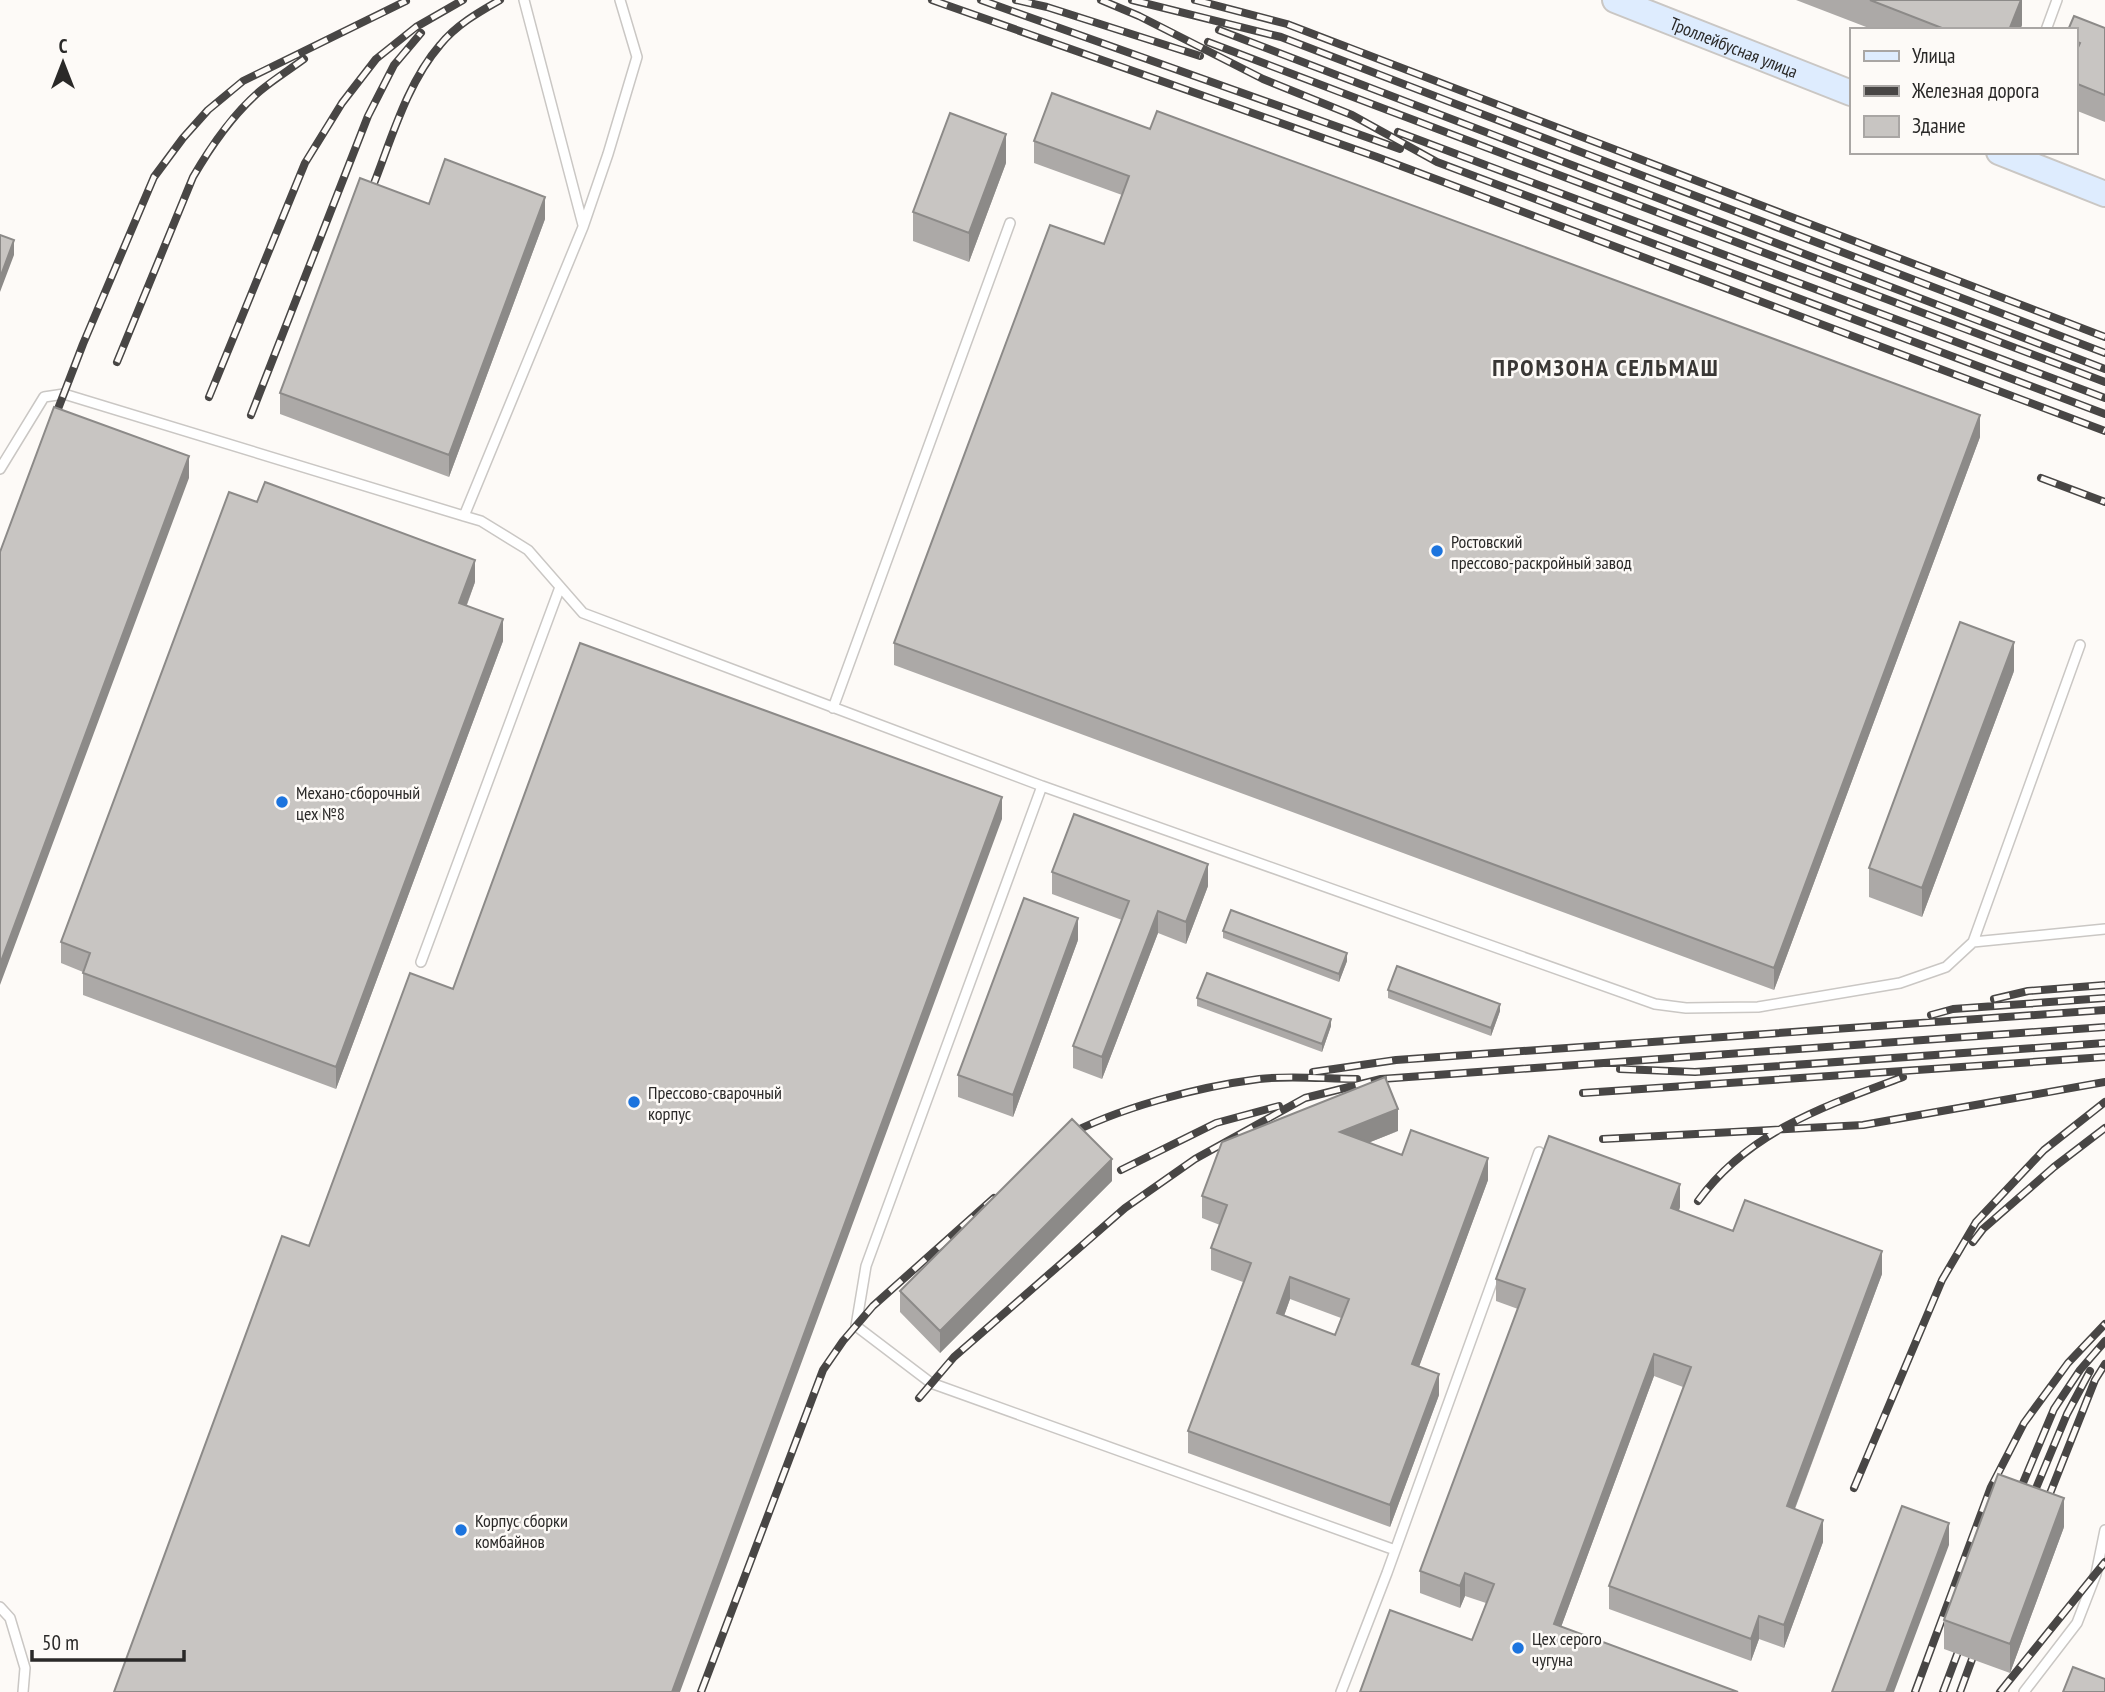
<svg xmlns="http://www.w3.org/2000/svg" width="2105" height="1692" font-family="'PT Sans Narrow',sans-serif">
<rect width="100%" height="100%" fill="#fdfaf7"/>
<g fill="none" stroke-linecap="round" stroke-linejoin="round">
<g stroke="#cac7c4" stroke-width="12">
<path id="lane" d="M 524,0 L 583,225
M 2046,30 L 2057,0
M 0,469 L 44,397 L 64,394 L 464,516 L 481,521 L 528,550 L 583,613 L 1042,786 L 866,1266 L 856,1326 L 931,1383 L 1395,1550
M 464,516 L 583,227 L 608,154 L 637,57 L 620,0
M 833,708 L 1010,223
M 1042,786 L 1655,1004 L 1686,1008 L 1758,1007 L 1900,983 L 1946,967 L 1973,942 L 2080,645
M 1973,942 L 2105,929
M 421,962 L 560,587
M 0,1607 L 10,1618 L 25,1668 L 23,1692
M 1341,1692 L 1387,1573 L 1539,1152
M 2024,1692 L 2077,1623 L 2096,1574 L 2105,1530"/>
</g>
<g stroke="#cac7c4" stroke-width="28">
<g id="secondary">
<path id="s1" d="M 1615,0 L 1851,93"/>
<path d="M 1999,152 L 2105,194"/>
</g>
</g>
<use href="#lane" stroke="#fff" stroke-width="9"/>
<use href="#secondary" stroke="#deecfe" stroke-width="24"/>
<g stroke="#484645" stroke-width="8">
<path id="rail" d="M 932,0 L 1377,157 L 2105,431
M 981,0 L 1400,149
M 1016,0 L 1047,7 L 1200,56
M 1101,0 L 1139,16 L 1263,79 L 1352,115 L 1437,162 L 2105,414
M 1132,0 L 1281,37 L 2105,353
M 1195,0 L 1287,24 L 2105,337
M 1219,30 L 2105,369
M 1208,42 L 2105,382
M 1398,132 L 2105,398
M 371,191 C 390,144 406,84 440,45 C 456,25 479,12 500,0
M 117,362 L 193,177 C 211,146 232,115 260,91 C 273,80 289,70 304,59
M 209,397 L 305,163 L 342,103 L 376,59 L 416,27 L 463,0
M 251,415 L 368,116 L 394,65 L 421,33
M 51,427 L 83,344 L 154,177 L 183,138 L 208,110 L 243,81 L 406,1
M 2041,478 L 2105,502
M 1994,999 L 2028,991 L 2105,985
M 1931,1015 L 1953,1009 L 2105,998
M 1620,1069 L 1695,1072 L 2105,1043
M 1313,1072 L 1396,1060 L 2105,1010
M 1583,1093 L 2105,1057
M 1062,1138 C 1117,1108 1197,1087 1259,1079 C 1291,1075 1325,1079 1357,1079
M 1603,1139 L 1863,1125 L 2105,1082
M 1121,1170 L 1216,1123 L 1279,1106
M 1698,1201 C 1749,1131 1825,1106 1903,1077
M 1973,1242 L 1983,1229 L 2054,1167 L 2105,1128
M 919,1398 L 954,1357 L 1125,1208 L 1195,1159 L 1305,1098 L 1381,1079 L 2105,1027
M 1854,1488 L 1942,1280 L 1976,1222 L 2044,1150 L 2105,1102
M 2047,1501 L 2095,1380 L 2105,1364
M 2015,1502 L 2054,1409 L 2080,1370 L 2105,1341
M 2029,1505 L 2067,1414 L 2090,1371
M 701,1692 L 823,1370 L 843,1341 L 873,1306 L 994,1198
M 1915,1692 L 1991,1487 L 2024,1423 L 2068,1363 L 2105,1324
M 1943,1692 L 1964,1636
M 1960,1692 L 1978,1643
M 2000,1692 L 2105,1562"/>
</g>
<use href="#rail" stroke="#fdfaf7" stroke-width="5" stroke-dasharray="16" stroke-linecap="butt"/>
</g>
<path fill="#aca9a7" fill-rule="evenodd" d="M 1796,0 L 2022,0 L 2022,25 L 2020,30 L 1874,30 Z
M 2105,28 L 2105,122 L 2075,110 L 2075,30 Z
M 1034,141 L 1980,437 L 1774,990 L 894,665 L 894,643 L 1104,244 L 1122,195 L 1034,163 Z
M 1006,163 L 969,262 L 913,241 L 913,212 Z
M 429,204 L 545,219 L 449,477 L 280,414 L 280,393 Z
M 475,582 L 467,605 L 503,641 L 336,1089 L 83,995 L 83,972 L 61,963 L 61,942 Z
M 2014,671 L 1922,917 L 1869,897 L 1869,868 Z
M 1052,872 L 1208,886 L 1186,944 L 1158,933 L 1102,1079 L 1073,1068 L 1073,1046 L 1122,920 L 1052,894 Z
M 1223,931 L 1347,961 L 1339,982 L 1223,938 Z
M 1078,940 L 1013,1117 L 958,1097 L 958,1075 Z
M 1388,990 L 1500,1011 L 1491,1036 L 1388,998 Z
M 1197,998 L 1331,1026 L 1322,1052 L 1197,1006 Z
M 1398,1131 L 1368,1143 L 1402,1155 L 1488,1180 L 1419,1366 L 1439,1395 L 1390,1527 L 1188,1453 L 1188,1431 L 1243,1282 L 1211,1270 L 1211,1248 L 1220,1225 L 1202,1218 L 1202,1196 ZM 1290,1299 L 1341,1318 L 1335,1335 L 1284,1316 Z
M 1112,1181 L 940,1353 L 900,1312 L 900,1291 Z
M 1680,1207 L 1679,1211 L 1733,1231 L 1882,1274 L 1795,1509 L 1823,1542 L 1784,1648 L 1759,1639 L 1751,1661 L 1609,1609 L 1609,1586 L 1683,1387 L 1654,1376 L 1561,1627 L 1472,1640 L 1486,1603 L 1465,1596 L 1460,1608 L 1420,1593 L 1420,1571 L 1518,1309 L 1496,1301 L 1496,1279 Z
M 2064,1527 L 2010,1673 L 1944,1649 L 1944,1620 Z"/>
<path fill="#8c8a88" d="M 2021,0 L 2022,0 L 2022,25 L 2020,30 L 2009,30 Z
M 1006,134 L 1006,163 L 969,262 L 969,233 Z
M 545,197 L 545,219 L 449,477 L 449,455 Z
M 14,240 L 14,255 L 0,292 L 0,278 Z
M 1980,415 L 1980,437 L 1774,990 L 1774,968 Z
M 189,456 L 189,478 L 0,985 L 0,964 Z
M 475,560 L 475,582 L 459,625 L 459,603 Z
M 503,619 L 503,641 L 336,1089 L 336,1067 Z
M 2014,642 L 2014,671 L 1922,917 L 1922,888 Z
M 1002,797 L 1002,819 L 680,1692 L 672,1692 Z
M 1208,864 L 1208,886 L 1186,944 L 1186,922 Z
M 1158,911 L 1158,933 L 1102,1079 L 1102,1057 Z
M 1078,918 L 1078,940 L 1013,1117 L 1013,1095 Z
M 1347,953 L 1347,961 L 1339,982 L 1339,974 Z
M 1500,1004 L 1500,1011 L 1491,1036 L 1491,1028 Z
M 1331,1019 L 1331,1026 L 1322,1052 L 1322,1044 Z
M 1398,1109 L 1398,1131 L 1340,1154 L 1340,1132 Z
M 1488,1158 L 1488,1180 L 1412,1386 L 1412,1364 Z
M 1112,1159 L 1112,1181 L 940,1353 L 940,1331 Z
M 1680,1184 L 1680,1207 L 1671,1230 L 1671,1208 Z
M 1882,1251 L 1882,1274 L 1787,1529 L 1787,1506 Z
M 1290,1277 L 1290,1299 L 1277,1335 L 1277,1313 Z
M 1654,1354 L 1654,1376 L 1554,1646 L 1554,1624 Z
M 1439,1374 L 1439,1395 L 1390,1527 L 1390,1505 Z
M 2064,1498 L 2064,1527 L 2010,1673 L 2010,1644 Z
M 1823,1520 L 1823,1542 L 1784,1648 L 1784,1625 Z
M 1949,1523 L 1949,1545 L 1894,1692 L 1886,1692 Z
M 1465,1573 L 1465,1596 L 1460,1608 L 1460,1586 Z
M 1759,1616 L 1759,1639 L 1751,1661 L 1751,1639 Z"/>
<path fill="#c8c5c2" stroke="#8c8a88" stroke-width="2" fill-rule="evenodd" d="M 1870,0 L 2021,0 L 2009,30 L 1947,30 Z
M 2074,16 L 2105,28 L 2105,95 L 2075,83 L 2075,54 L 2080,43 L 2075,41 L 2075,30 L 2068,30 Z
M 1052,93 L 1150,129 L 1157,111 L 1980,415 L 1774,968 L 894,643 L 1050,225 L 1104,244 L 1129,176 L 1034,141 Z
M 950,113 L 1006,134 L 969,233 L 913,212 Z
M 445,159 L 545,197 L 449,455 L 280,393 L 360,178 L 429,204 Z
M 0,235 L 14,240 L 0,278 Z
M 54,407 L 189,456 L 0,964 L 0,552 Z
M 265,482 L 475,560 L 459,603 L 503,619 L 336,1067 L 83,973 L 90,953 L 61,942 L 229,492 L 257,502 Z
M 1960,622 L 2014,642 L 1922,888 L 1869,868 Z
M 580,643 L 1002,797 L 672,1692 L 114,1692 L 282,1236 L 309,1246 L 410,973 L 453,989 Z
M 1074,814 L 1208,864 L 1186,922 L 1158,911 L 1102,1057 L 1073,1046 L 1129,901 L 1052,872 Z
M 1024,898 L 1078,918 L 1013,1095 L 958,1075 Z
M 1231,910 L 1347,953 L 1339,974 L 1223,931 Z
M 1397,966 L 1500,1004 L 1491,1028 L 1388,990 Z
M 1207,973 L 1331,1019 L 1322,1044 L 1197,998 Z
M 1385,1077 L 1398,1109 L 1340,1132 L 1402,1155 L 1411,1130 L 1488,1158 L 1412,1364 L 1439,1374 L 1390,1505 L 1188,1431 L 1251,1263 L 1211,1248 L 1227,1205 L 1202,1196 L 1222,1142 ZM 1290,1277 L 1349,1299 L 1335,1335 L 1277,1313 Z
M 1072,1119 L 1112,1159 L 940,1331 L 900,1291 Z
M 1549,1136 L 1680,1184 L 1671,1208 L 1733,1231 L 1745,1200 L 1882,1251 L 1787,1506 L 1823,1520 L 1784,1625 L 1759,1616 L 1751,1639 L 1609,1586 L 1691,1367 L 1654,1354 L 1554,1624 L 1738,1692 L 1360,1692 L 1390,1610 L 1472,1640 L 1494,1584 L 1465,1573 L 1460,1586 L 1420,1571 L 1525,1289 L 1496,1279 Z
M 1998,1474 L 2064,1498 L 2010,1644 L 1944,1620 Z
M 1902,1506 L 1949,1523 L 1886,1692 L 1832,1692 Z
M 2073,1667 L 2105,1679 L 2105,1692 L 2063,1692 Z"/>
<g fill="#1c74de" stroke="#fdfaf7" stroke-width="2.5">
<circle cx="1437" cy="551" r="7"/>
<circle cx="282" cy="802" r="7"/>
<circle cx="634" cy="1102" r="7"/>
<circle cx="461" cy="1530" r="7"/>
<circle cx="1518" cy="1648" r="7"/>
</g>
<g text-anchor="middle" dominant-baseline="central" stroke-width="5" stroke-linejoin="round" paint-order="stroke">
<g font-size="18" fill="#2a2928" stroke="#fdfaf7">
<text stroke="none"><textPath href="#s1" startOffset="128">Троллейбусная улица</textPath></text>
</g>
<g font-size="18" fill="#2a2928" stroke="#fdfaf7" text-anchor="start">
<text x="1451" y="541">Ростовский<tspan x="1451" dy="21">прессово-раскройный завод</tspan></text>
<text x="296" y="792">Механо-сборочный<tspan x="296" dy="21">цех №8</tspan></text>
<text x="648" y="1092">Прессово-сварочный<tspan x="648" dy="21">корпус</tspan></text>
<text x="475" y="1520">Корпус сборки<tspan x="475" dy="21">комбайнов</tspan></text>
<text x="1532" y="1638">Цех серого<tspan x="1532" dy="21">чугуна</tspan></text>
</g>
<g font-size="24" font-weight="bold" letter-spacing="2" fill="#393735" stroke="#fdfaf7">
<text x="1606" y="367">ПРОМЗОНА СЕЛЬМАШ</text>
</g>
</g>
<rect x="1850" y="28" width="228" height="126" fill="#fdfaf7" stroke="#a9a6a4" stroke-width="2"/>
<rect x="1864" y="51" width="35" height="10" fill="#deecfe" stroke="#a9a6a4" stroke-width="2"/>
<text x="1912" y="63" font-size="21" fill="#2a2928">Улица</text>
<rect x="1864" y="86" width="35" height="10" fill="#484645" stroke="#a9a6a4" stroke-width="2"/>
<text x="1912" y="98" font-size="21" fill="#2a2928">Железная дорога</text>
<rect x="1864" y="116" width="35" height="21" fill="#c8c5c2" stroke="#a9a6a4" stroke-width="2"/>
<text x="1912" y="133" font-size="21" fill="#2a2928">Здание</text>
<g transform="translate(63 63)" stroke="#fdfaf7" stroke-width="5" paint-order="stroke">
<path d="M0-5L12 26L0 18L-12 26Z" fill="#2a2928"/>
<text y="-10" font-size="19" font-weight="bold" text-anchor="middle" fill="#2a2928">С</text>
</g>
<path d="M32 1650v10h152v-10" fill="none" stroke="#2a2928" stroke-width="3.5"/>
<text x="42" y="1650" font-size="21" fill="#2a2928" stroke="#fdfaf7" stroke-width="5" paint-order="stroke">50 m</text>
</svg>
